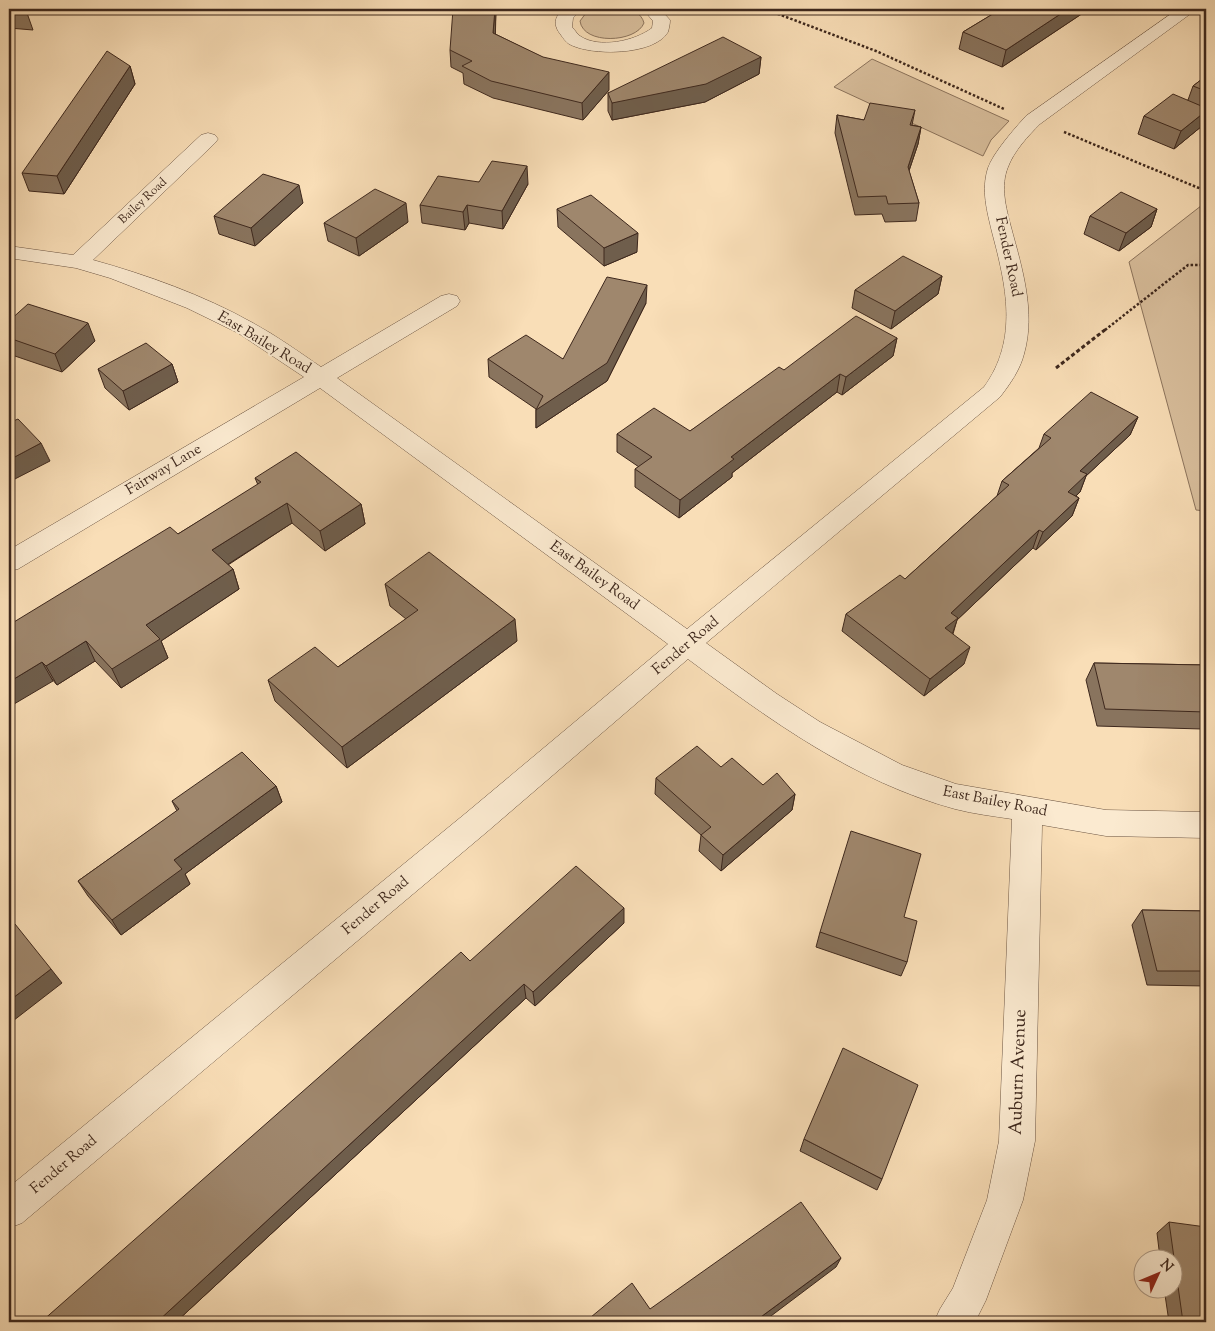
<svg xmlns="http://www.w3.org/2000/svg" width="1215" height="1331" font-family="'Sorts Mill Goudy',serif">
<rect width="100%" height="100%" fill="#f9deb7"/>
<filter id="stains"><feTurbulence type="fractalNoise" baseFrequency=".004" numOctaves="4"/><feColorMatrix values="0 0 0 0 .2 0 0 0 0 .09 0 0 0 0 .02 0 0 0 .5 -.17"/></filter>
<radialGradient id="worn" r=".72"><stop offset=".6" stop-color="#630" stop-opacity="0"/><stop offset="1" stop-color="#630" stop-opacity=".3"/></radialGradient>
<path fill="#d9bf9d" stroke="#8c745d" d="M 596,9 C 612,9 639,4 644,23 C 636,43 583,45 580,21 L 586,13 Z
M 872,59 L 1009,121 L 991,140 L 983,156 L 834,87 Z
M 1206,202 L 1206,511 L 1196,510 L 1129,262 Z"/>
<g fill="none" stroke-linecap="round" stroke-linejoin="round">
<g stroke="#6d5644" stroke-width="1">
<path id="minor" d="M 563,9 L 582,9 L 573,18 L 572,27 C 575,30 577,34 580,36 C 599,49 635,41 652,28 L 653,21 L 643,9 L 660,9 L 670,20 C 670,24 669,28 668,32 C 654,56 590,56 569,44 C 566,42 563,38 561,35 C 553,25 554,18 563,9 Z
M 1178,9 L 1197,9 L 1040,124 C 1028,136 1014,151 1008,167 C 1000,186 1006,208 1011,227 C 1022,268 1036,312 1024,354 C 1020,370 1010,384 1000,397 L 706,643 L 777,694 L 820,722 L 902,765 L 956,784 L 1106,810 L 1206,812 L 1206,838 L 1106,836 L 1042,825 L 1035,1141 L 1023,1200 L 986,1300 L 975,1322 L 934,1322 L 940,1309 L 953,1288 L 987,1200 L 999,1141 L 1012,819 C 993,816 974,814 955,809 C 855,782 770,720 688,659 L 488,831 L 22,1223 L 9,1228 L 9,1187 L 466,813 L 668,644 L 320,388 L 18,569 L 9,571 L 9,550 L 304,377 L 238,333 L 187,308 L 110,278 L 76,268 L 9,258 L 9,246 L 73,255 L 201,135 L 208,133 L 215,135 L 218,139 L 215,143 L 93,260 C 147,275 203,295 253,323 C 277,336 299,352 321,367 L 441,296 L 449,294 L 457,296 L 460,301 L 457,306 L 337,378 L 687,629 L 984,387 C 1019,339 1006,285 992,232 C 987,211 981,190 988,168 C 993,153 1015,128 1026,116 Z"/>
</g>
<path stroke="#3e281d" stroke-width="2.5" stroke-dasharray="2.5 2" stroke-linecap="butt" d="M 765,9 L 876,51 L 1004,109
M 1064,132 L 1206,191
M 1105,330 L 1188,265 L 1206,265"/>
<path stroke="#3e281d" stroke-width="3" stroke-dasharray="4 2.5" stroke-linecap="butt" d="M 1056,368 L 1106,329"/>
<use href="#minor" fill="#fbead0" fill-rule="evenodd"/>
</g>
<path fill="#89745e" stroke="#3e281d" d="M 9,9 L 27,13 L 33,30 L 9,28 Z
M 496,9 L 495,34 L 609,90 L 583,120 L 493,98 L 464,84 L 463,73 L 451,67 L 450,50 Z
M 1001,9 L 1089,9 L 1002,67 L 959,49 L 963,32 Z
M 761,57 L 759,74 L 705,102 L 612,120 L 608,111 L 608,93 Z
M 130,66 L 135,84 L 64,194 L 29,191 L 22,173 Z
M 1206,76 L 1206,116 L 1202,126 L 1174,149 L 1138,134 L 1144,116 L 1188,100 L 1193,86 Z
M 915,110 L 912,125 L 921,127 L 918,144 L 909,171 L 919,203 L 916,221 L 885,222 L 882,214 L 855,215 L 835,133 L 837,115 L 864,120 Z
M 479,182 L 528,184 L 503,229 L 469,223 L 465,230 L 422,223 L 420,205 Z
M 303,203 L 255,246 L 219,234 L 214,216 Z
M 557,209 L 637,252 L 604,266 L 558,227 Z
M 1157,209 L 1151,227 L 1119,251 L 1084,234 L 1090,216 Z
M 408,222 L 359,256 L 328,241 L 324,223 Z
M 942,276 L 938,294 L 891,329 L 852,308 L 855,290 Z
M 646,303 L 607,381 L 536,428 L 536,409 L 489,377 L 488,359 L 563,359 Z
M 9,321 L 95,341 L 62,372 L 9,354 Z
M 897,338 L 893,356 L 842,395 L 837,392 L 732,473 L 732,477 L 679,518 L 635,487 L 635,469 L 639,467 L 617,452 L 617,434 L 690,431 L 784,370 Z
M 172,364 L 178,382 L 129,410 L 105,388 L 98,369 Z
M 1138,417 L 1130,435 L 1086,476 L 1080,492 L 1076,496 L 1079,498 L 1072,516 L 1036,550 L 1033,548 L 957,620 L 953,634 L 964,664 L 924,696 L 842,631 L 846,614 L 905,579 L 997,496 L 1002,481 L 1039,448 L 1044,434 Z
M 255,478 L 361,504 L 365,524 L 325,551 L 292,523 L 228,565 L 233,569 L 239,589 L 161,641 L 168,658 L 121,688 L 95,661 L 57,685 L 12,632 L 9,626 L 178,534 L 258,485 Z
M 385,584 L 517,641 L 347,768 L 275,701 L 268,680 L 338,667 L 406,619 L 390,606 Z
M 1094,663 L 1206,665 L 1206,727 L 1203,727 L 1202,729 L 1097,726 L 1086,680 Z
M 721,767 L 763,785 L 795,794 L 792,810 L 721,871 L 699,851 L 701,835 L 655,794 L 656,778 Z
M 276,786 L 282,802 L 185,874 L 190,884 L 121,935 L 88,896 L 78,881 L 177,811 L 172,801 Z
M 1142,910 L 1206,911 L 1206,986 L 1147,985 L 1132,925 Z
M 904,917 L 907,962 L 901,976 L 816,947 L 820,932 Z
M 624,923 L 535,1006 L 526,998 L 176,1322 L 41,1322 L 470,961 Z
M 804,1139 L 882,1179 L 877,1190 L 800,1151 Z
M 1169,1222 L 1206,1322 L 1169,1322 L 1164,1288 L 1172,1288 L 1172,1258 L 1160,1258 L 1157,1233 Z"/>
<path fill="#6f5e4c" stroke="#3e281d" d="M 495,9 L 496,9 L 495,50 L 493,33 Z
M 1068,9 L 1089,9 L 1002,67 L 1006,50 Z
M 761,57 L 759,74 L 705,102 L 612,120 L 612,103 Z
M 130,66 L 135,84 L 64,194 L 57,176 Z
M 609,72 L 609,90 L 583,120 L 582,103 Z
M 1206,111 L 1206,116 L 1202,126 L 1174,149 L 1181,131 Z
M 921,127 L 918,144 L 904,185 L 908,167 Z
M 527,166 L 528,184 L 503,229 L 502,211 Z
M 299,185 L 303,203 L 255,246 L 251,228 Z
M 406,203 L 408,222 L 359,256 L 356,238 Z
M 467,205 L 469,223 L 465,230 L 463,212 Z
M 1157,209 L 1151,227 L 1119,251 L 1126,233 Z
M 638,233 L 637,252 L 604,266 L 604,248 Z
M 942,276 L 938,294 L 891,329 L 895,311 Z
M 647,285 L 646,303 L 607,381 L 536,428 L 536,410 Z
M 88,323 L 95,341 L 62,372 L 55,354 Z
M 897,338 L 893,356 L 842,395 L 846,377 Z
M 172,364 L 178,382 L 129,410 L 123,391 Z
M 840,374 L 837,392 L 732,473 L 732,477 L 679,518 L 680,500 L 731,457 Z
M 1138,417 L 1130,435 L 1086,476 L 1080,492 L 1061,510 L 1068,492 L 1080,471 Z
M 41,443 L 50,461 L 9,482 L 9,460 Z
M 1079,498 L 1072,516 L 1036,550 L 1043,532 Z
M 287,503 L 292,523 L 219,570 L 212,550 Z
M 361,504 L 365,524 L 325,551 L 320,531 Z
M 1039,530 L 1033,548 L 957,620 L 952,635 L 945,628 L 951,613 Z
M 233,569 L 239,589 L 161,641 L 168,658 L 121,688 L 112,669 L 146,625 Z
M 515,619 L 517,641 L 347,768 L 342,747 Z
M 86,641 L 95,661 L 57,685 L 46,666 Z
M 970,647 L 964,664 L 924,696 L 930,679 Z
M 42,662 L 53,681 L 9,707 L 9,682 Z
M 276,786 L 282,802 L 185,874 L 190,884 L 121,935 L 112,920 L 174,860 Z
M 795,794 L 792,810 L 721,871 L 723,855 Z
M 624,908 L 624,923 L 535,1006 L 533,992 Z
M 51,969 L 62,983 L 9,1024 L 9,1001 Z
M 524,984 L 526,998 L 176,1322 L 157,1322 Z
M 841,1258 L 836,1267 L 763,1322 L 754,1322 Z"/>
<path fill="#9f876d" stroke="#3e281d" d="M 9,9 L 21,9 L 27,13 L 9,11 Z
M 453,9 L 495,9 L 493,33 L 543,57 L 609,72 L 582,103 L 491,81 L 462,66 L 472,61 L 450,50 Z
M 1001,9 L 1068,9 L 1006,50 L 963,32 Z
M 723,37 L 761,57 L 706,84 L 612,103 L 608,93 Z
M 107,51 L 130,66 L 57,176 L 22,173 Z
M 1206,76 L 1206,91 L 1193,86 Z
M 1173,94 L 1206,108 L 1206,111 L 1181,131 L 1144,116 Z
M 870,103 L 915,110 L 910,125 L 921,127 L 908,167 L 919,203 L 888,204 L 886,196 L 858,197 L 837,115 L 864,120 Z
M 492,161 L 527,166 L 502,211 L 467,205 L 463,212 L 420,205 L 438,176 L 479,182 Z
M 263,174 L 299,185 L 251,228 L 214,216 Z
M 375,189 L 406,203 L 356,238 L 324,223 Z
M 1121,192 L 1157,209 L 1126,233 L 1090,216 Z
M 591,195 L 638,233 L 604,248 L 557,209 Z
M 903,256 L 942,276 L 895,311 L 855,290 Z
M 607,277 L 647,285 L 607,363 L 536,410 L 543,396 L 488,359 L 526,335 L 563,359 Z
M 28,304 L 88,323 L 55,354 L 9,338 L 9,321 Z
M 856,316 L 897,338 L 846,377 L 840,374 L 731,457 L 734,459 L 680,500 L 635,469 L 652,457 L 617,434 L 654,408 L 690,431 L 779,367 L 784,370 Z
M 146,343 L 172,364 L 123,391 L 98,369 Z
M 1091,392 L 1138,417 L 1080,471 L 1087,474 L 1068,492 L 1079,498 L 1043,532 L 1039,530 L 951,613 L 958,618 L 945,628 L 970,647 L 930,679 L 846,614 L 900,575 L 905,579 L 1009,485 L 1002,481 L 1051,438 L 1044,434 Z
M 18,419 L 41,443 L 9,460 L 9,423 Z
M 296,452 L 361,504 L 320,531 L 287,503 L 212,550 L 233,569 L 146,625 L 160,639 L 112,669 L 86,641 L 46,666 L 42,662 L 9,682 L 9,634 L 14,631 L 9,625 L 170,527 L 178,534 L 261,482 L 255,478 Z
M 429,552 L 515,619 L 342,747 L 268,680 L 315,647 L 338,667 L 418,610 L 385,584 Z
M 1094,663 L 1206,665 L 1206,712 L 1105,709 Z
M 697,746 L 721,767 L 732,758 L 763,785 L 777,773 L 795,794 L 723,855 L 701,835 L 711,827 L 656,778 Z
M 242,752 L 276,786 L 174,860 L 182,869 L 112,920 L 78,881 L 179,809 L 172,801 Z
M 851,831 L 921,854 L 904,917 L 917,921 L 907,962 L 820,932 Z
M 576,866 L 624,908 L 533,992 L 524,984 L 157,1322 L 41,1322 L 461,952 L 470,961 Z
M 1142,910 L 1206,911 L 1206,971 L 1157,971 Z
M 15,924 L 51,969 L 9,1001 L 9,928 Z
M 843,1048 L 918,1085 L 882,1179 L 804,1139 Z
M 801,1202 L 841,1258 L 754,1322 L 585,1322 L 632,1283 L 650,1309 Z
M 1169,1222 L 1206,1227 L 1206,1322 L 1183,1322 Z"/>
<g text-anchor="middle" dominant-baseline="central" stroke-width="4" stroke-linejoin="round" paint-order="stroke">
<g font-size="12" fill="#3e281d" stroke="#fbead0">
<text transform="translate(143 201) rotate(-43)">Bailey Road</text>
</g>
<g font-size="15" fill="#3e281d" stroke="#fbead0">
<text transform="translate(1008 257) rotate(78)">Fender Road</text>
<text transform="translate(264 343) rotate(31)">East Bailey Road</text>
<text transform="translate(164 470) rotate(-31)">Fairway Lane</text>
<text transform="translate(594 576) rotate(36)">East Bailey Road</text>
<text transform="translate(686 646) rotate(-40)">Fender Road</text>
<text transform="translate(995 802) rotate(11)">East Bailey Road</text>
<text transform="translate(376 906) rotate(-40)">Fender Road</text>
<text transform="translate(64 1165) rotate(-40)">Fender Road</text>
</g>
<g font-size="18" fill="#3e281d" stroke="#fbead0">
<text transform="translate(1019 1072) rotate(-88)">Auburn Avenue</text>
</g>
</g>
<rect width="1215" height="1331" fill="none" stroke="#f9deb7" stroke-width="30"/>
<rect x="10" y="10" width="1195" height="1311" fill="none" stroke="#3e281d" stroke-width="2.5"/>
<rect x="15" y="15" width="1185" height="1301" fill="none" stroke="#3e281d"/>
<g transform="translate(1158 1274) rotate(46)"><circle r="24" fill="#fbead0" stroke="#af9c88"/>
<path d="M0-4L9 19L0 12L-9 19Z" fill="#8f2418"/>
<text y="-8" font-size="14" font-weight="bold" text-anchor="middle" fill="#3e281d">N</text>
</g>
<rect width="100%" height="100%" filter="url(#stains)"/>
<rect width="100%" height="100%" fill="url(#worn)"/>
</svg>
